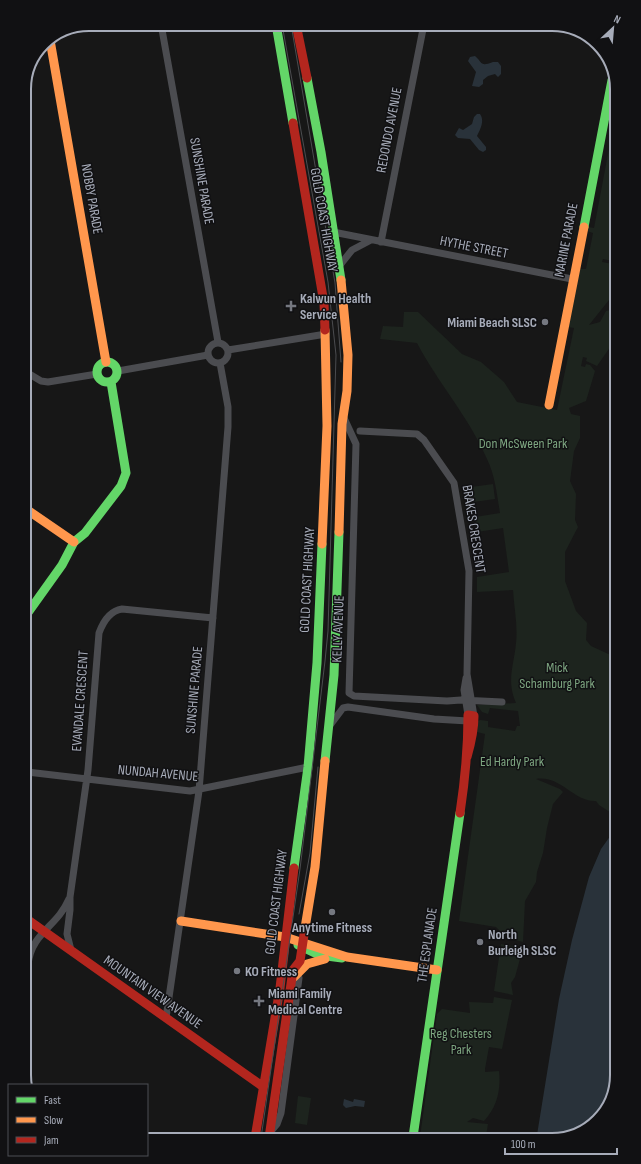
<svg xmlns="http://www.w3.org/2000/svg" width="641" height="1164" font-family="'Sofia Sans Condensed',sans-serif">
<rect width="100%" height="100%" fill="#171717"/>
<path fill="#1d241e" d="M 612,133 L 613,261 L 603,259 L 602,262 L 613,264 L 613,295 L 589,325 L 600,322 L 606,311 L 610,310 L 613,316 L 613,343 L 597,366 L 586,361 L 587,358 L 583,357 L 581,366 L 585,367 L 586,364 L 590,365 L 595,371 L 586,401 L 569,408 L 571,414 L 580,416 L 580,438 L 574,451 L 570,481 L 576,494 L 575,520 L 578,527 L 565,552 L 565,581 L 576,611 L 587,623 L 586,640 L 591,646 L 615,657 L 616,816 L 599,805 L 596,801 C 573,802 561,775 536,779 L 560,789 L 563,792 L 553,804 L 547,828 L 543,853 L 537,872 L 536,882 L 525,901 L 523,942 L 507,938 L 496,927 L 459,921 L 485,734 L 477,732 L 478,721 L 480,720 L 488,721 L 488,727 L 515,731 L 517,726 L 520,726 L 518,711 L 490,708 L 488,714 L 482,712 L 477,705 L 516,703 C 506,680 514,666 516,643 C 518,626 514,607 513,590 L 477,592 L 477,577 L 509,572 L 503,528 L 477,532 L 475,517 L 500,513 C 497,495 495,475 487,459 C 469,417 438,383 417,343 L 380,339 L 383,326 L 403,327 L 404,312 L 418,312 L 462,354 L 481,362 L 504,382 L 517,402 L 557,410 L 574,328 L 568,327 L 580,269 L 586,269 L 593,233 L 587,231 L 588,227 L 594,228 Z
M 493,484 L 495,499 L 466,503 L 464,488 Z
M 501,944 L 523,948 L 515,977 L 511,983 L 513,995 L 494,991 Z
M 494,997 L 512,1000 L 502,1049 L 489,1047 L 485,1069 L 485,1072 L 499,1071 C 501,1090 497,1107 484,1121 L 473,1118 L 467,1122 L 488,1124 L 486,1136 L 420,1137 L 437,1014 L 442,1009 L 470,1013 L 469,1002 L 493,1003 Z
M 298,1096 L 311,1098 L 307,1125 L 295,1123 Z"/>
<path fill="#29323a" d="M 475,56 C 483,63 480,67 493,62 L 498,62 L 501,66 L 501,74 L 498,77 L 495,74 L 488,76 L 483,80 L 483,84 L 479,87 L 472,86 L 476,72 L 468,61 L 470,57 Z
M 477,114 L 480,114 C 485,121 480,130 477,136 L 486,147 L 486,150 L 483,152 L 479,150 L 470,139 L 458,138 L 455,135 L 459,128 L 463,130 L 472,124 L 474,117 Z
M 616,828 L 617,1075 L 606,1111 L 577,1135 L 537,1135 L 559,999 L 572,940 L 589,877 L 601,849 Z
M 344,1099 L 353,1102 L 354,1099 L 365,1101 L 364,1107 L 355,1106 L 346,1108 L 343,1105 Z"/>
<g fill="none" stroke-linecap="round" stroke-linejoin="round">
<path stroke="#4b4c50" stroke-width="7" d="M 161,24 L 218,342
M 333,232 L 572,279
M 381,242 L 424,24
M 340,265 L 352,250 L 371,240
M208 353a10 10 0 1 1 20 0a10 10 0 1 1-20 0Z
M 228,350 L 326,334
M 118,371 L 208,355
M 26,372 L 41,381 L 48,382 L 97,374
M 344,418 L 356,444 L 349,693 L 354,696 L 447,701 L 461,700 L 502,702
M 360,431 L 417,434 L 424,440 L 454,483 L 469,571 L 467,674 L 474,716
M 466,678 L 464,690 L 468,715
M 331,724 L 343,708 L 348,707 L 434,719 L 468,721
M 27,772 L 190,791 L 308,767
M 71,950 L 67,934 L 70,910 L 70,897 L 88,770 L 99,633 C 103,622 109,611 122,609 L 213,618
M 28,964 C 32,932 57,927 69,899
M 166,1018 L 199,791 L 228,427 L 228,407 L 220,363
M 272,1130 L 277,1124 L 281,1113 L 299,978 L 296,971"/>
<path stroke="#63d668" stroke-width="9" d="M 276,24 L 293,123
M 307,78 L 321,152 L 341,280
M 584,227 L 612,80
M97 372a10 10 0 1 1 20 0a10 10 0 1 1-20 0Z
M 27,614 L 62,565 L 74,542 L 85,533 L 121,486 L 126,473 L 111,382
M 325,761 L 334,675 L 339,532
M 294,868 L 308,767 L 317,663 L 322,544
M 298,945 L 319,955 L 342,958
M 413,1137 L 460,813"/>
<path stroke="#ff974d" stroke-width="9" d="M 50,40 L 106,362
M 549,405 L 584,227
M 26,509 L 74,542
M 339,532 L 342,424 L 347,391 L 348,355 L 341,280
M 322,544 L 327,426 L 325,330
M 181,921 L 285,937 L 347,957 L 437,970
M 305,928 L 315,867 L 325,761
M 294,977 L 307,964 L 325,959"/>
<path stroke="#b3261e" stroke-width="9" d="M 296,24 L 307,78
M 293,123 L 324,303 L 325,330
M 460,813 C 465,780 468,748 468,715 L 474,716 C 474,730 471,743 467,757
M 28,920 L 262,1086
M 255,1138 L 280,988 L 294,868
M 269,1138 L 293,970 L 300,961 L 305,928"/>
<path stroke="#4b4c4f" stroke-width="1" d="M 291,24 L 335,283 L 341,362
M 299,914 L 310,853 L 318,767
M 261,1138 L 300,869 L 325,661 L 328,631 L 336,355 L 328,282 L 282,24"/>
</g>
<g fill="#757880" stroke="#111113" stroke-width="1.5">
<path d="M289 300h4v4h4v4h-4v4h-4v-4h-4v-4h4z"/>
<circle cx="545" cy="322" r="4"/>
<circle cx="332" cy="912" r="4"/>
<circle cx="480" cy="942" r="4"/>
<circle cx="237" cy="971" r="4"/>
<path d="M257 995h4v4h4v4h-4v4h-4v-4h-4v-4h4z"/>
</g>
<g text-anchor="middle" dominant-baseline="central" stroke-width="3" stroke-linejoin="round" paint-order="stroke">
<g font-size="14" fill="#a7acb9" stroke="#111113">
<text transform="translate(389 130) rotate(-79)">REDONDO AVENUE</text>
<text transform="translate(202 181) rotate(80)">SUNSHINE PARADE</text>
<text transform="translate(92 199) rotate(80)">NOBBY PARADE</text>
<text transform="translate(324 220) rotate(80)">GOLD COAST HIGHWAY</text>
<text transform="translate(566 240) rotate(-79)">MARINE PARADE</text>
<text transform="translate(474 247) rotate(11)">HYTHE STREET</text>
<text transform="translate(474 529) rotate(81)">BRAKES CRESCENT</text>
<text transform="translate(307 580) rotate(-87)">GOLD COAST HIGHWAY</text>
<text transform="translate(338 629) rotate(-88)">KELLY AVENUE</text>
<text transform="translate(194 690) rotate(-85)">SUNSHINE PARADE</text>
<text transform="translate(80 701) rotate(-86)">EVANDALE CRESCENT</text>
<text transform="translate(158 773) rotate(5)">NUNDAH AVENUE</text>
<text transform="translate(276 902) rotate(-83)">GOLD COAST HIGHWAY</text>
<text transform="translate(427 945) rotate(-82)">THE ESPLANADE</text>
<text transform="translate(153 992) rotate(35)">MOUNTAIN VIEW AVENUE</text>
</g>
<g font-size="14" font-weight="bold" fill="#a7acb9" stroke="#111113" text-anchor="start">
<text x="300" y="298">Kalwun Health<tspan x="300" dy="16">Service</tspan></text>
<text x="537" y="322" text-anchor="end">Miami Beach SLSC</text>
<text x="332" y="927" text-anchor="middle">Anytime Fitness</text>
<text x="488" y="934">North<tspan x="488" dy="16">Burleigh SLSC</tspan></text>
<text x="245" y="971">KO Fitness</text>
<text x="268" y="993">Miami Family<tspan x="268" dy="16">Medical Centre</tspan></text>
</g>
<g font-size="14" fill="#7da580" stroke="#111113">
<text x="523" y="443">Don McSween Park</text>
<text x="557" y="667">Mick<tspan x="557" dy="16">Schamburg Park</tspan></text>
<text x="512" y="761">Ed Hardy Park</text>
<text x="461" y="1033">Reg Chesters<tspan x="461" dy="16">Park</tspan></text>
</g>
</g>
<path d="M0 0H641V1164H0ZM89 31H552A58 58 0 0 1 610 89V1075A58 58 0 0 1 552 1133H89A58 58 0 0 1 31 1075V89A58 58 0 0 1 89 31Z" fill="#111113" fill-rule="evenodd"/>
<path fill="none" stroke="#a7acb9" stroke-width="2" d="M89 31H552A58 58 0 0 1 610 89V1075A58 58 0 0 1 552 1133H89A58 58 0 0 1 31 1075V89A58 58 0 0 1 89 31Z"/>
<rect x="8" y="1084" width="140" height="72" fill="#111113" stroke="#4d4f55"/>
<rect x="16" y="1097" width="20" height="6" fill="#63d668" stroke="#4d4f55"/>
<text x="44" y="1104" font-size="12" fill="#a7acb9">Fast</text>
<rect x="16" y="1117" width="20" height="6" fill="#ff974d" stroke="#4d4f55"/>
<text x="44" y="1124" font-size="12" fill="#a7acb9">Slow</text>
<rect x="16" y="1137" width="20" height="6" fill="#b3261e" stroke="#4d4f55"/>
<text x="44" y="1144" font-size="12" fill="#a7acb9">Jam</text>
<g transform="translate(613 28) rotate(26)" stroke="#111113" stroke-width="3" paint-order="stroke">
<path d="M0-3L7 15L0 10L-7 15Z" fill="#a7acb9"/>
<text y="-6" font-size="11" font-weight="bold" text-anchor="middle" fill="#a7acb9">N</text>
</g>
<path d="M505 1148v6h112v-6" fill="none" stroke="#a7acb9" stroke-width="2"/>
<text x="511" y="1148" font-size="12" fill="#a7acb9" stroke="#111113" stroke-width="3" paint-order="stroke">100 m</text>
</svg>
